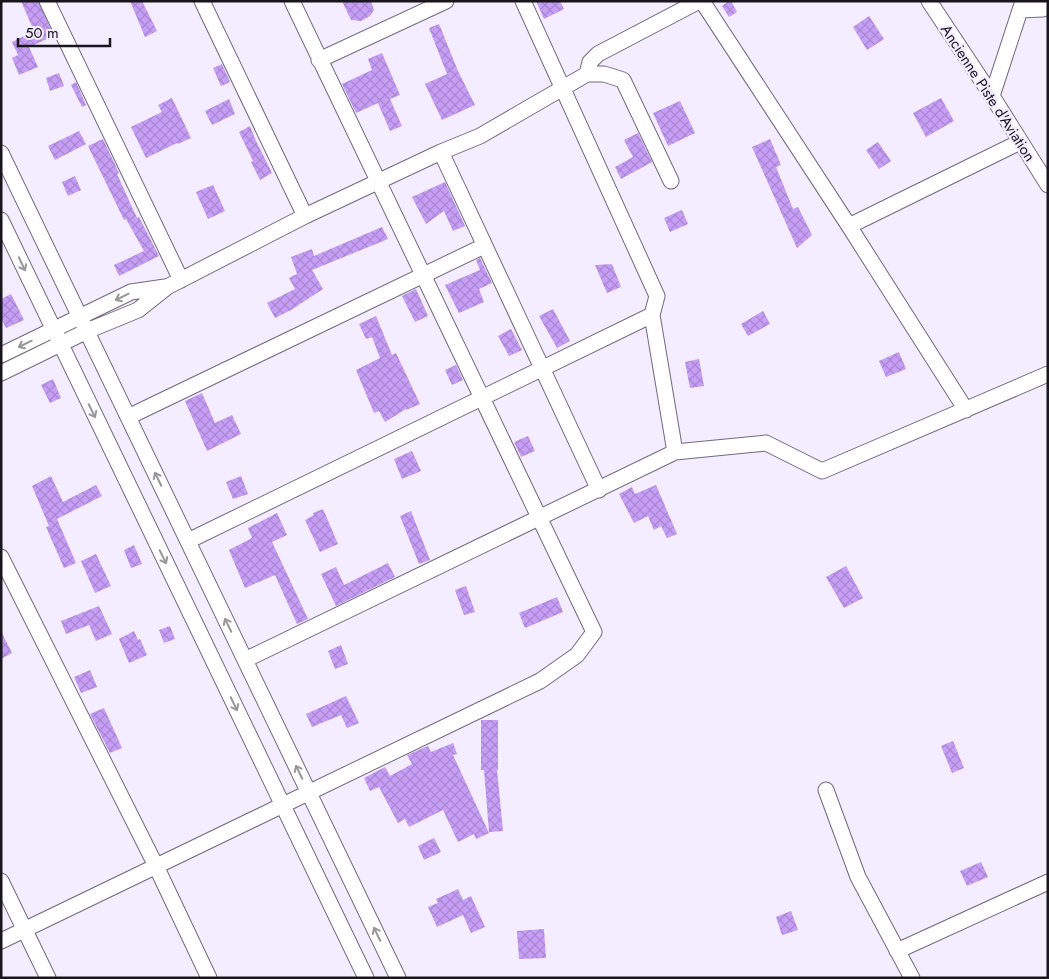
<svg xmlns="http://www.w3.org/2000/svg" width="1049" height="979" font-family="Jost,sans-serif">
<defs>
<pattern id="building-cross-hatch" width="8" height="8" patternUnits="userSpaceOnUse" patternTransform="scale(1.25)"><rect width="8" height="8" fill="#c69ef5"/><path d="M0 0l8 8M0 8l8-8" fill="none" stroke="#a987d2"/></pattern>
</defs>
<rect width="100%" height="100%" fill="#f4ecff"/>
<path fill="url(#building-cross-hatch)" d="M 21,1 L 38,1 L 54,36 L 29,47 L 38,67 L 19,75 L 12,58 L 18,55 L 12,42 L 34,31 Z
M 130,1 L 142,1 L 157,31 L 145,37 Z
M 342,1 L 371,1 L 374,10 L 370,16 L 361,21 L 351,20 Z
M 536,1 L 560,1 L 564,9 L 544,19 Z
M 729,1 L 731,1 L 737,12 L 729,17 L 722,6 Z
M 869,16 L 884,39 L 867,50 L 853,27 Z
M 439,24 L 458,71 L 475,105 L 442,120 L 425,84 L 447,74 L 429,28 Z
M 382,53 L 400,95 L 390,99 L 402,126 L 390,131 L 378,103 L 356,113 L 342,84 L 372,70 L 368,59 Z
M 222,64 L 230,82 L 221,86 L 213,68 Z
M 59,73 L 64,86 L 50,91 L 46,78 Z
M 76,82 L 86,105 L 82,107 L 71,85 Z
M 172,98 L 191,138 L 178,144 L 177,143 L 146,158 L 131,127 L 162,112 L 158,105 Z
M 941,98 L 954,121 L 926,137 L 913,113 Z
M 229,99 L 235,114 L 212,125 L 205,111 Z
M 680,101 L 695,133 L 668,146 L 653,113 Z
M 250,126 L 256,141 L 272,173 L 260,180 L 251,162 L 253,161 L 239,132 Z
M 79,131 L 86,144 L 55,160 L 48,146 Z
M 638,133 L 652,162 L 621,179 L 615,167 L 633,157 L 624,140 Z
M 103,139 L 119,173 L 117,174 L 137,218 L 139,217 L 159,256 L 119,276 L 114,265 L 144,251 L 126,219 L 124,220 L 88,146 Z
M 770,139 L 781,165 L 776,167 L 793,209 L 798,207 L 812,235 L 797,248 L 752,147 Z
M 878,142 L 891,161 L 879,169 L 866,150 Z
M 75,176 L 81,190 L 68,196 L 62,182 Z
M 445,182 L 465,226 L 453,231 L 444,211 L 426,224 L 412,197 Z
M 213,185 L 225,211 L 208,219 L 196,192 Z
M 682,210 L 688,224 L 670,232 L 664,218 Z
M 382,227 L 388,239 L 312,270 L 323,289 L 291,310 L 275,318 L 267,303 L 295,289 L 289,278 L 297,274 L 291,257 L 312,249 L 314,256 Z
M 480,258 L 492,283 L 479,289 L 484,302 L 459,313 L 445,285 L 480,270 L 476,260 Z
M 612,264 L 621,287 L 607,293 L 595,265 Z
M 416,289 L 428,316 L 415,322 L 402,296 Z
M 11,294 L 24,320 L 6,328 L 1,318 L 1,299 Z
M 553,309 L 570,341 L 557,348 L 539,316 Z
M 763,311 L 770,324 L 748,336 L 741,324 Z
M 376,316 L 392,355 L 396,353 L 420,404 L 406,410 L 406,409 L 385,422 L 379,411 L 374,413 L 356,370 L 380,358 L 372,337 L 366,339 L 359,324 Z
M 511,329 L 522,350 L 509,356 L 498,336 Z
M 899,352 L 906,369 L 886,377 L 879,361 Z
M 699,359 L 704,386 L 690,388 L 685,362 Z
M 456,365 L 463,380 L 452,385 L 445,370 Z
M 53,379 L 61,398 L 50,403 L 41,385 Z
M 202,393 L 215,423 L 232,415 L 241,434 L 207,451 L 185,401 Z
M 528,436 L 535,451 L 521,457 L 514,442 Z
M 412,451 L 421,471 L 402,479 L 394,459 Z
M 51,476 L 63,502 L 96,485 L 102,496 L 57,519 L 76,563 L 64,568 L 46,527 L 49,526 L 32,486 Z
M 241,476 L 248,494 L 233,499 L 226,482 Z
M 656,485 L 677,534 L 667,538 L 661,526 L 654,530 L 648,516 L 634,523 L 619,494 L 632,487 L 635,494 Z
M 323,509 L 338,544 L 320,552 L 305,520 L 314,515 L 313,513 Z
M 411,511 L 430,560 L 419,564 L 400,516 Z
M 277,513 L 287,535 L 272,542 L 308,619 L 297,624 L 275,575 L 245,588 L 229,550 L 252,538 L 248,528 Z
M 134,545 L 142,564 L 131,568 L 124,550 Z
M 96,554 L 111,586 L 95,593 L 81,561 Z
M 388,563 L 395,577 L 336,606 L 321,574 L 336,567 L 344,585 Z
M 846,566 L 863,598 L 844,608 L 826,577 Z
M 466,586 L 475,612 L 464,615 L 455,590 Z
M 557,597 L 563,612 L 525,628 L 519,613 Z
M 99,606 L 112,634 L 96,641 L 89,625 L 66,634 L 61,621 Z
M 170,626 L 175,639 L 164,643 L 159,630 Z
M 1,631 L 12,653 L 1,659 Z
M 134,631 L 138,640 L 140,639 L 147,655 L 129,663 L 119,639 Z
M 341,645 L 348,664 L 335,669 L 328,651 Z
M 90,670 L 97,687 L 81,693 L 74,677 Z
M 346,696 L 359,723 L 347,728 L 341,715 L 312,727 L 306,714 Z
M 104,708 L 122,748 L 110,753 L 90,714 Z
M 481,720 L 498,720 L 498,770 L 497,770 L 503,831 L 489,832 L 484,770 L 481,770 Z
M 953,741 L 964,768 L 952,773 L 941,746 Z
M 453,743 L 457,754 L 453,755 L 489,833 L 476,839 L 474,834 L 458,842 L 443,810 L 409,827 L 405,819 L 398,823 L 379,787 L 370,791 L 364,778 L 385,767 L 390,776 L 412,764 L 407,755 L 428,746 L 431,752 Z
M 434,838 L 441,852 L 424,860 L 418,846 Z
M 981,862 L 988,877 L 967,886 L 960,871 Z
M 458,889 L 463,900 L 471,896 L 485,927 L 471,933 L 463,915 L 437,927 L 428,907 L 438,903 L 436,899 Z
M 791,911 L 798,930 L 782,935 L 776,917 Z
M 544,929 L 546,958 L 519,959 L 517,931 Z"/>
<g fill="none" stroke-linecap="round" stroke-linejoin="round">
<g stroke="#72697e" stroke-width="17">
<path id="minor" d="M 47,1 L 181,280
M 202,1 L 305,216
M 523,1 L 657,296 L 652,315 L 675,452
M 702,1 L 849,226 L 966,410
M 929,1 L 992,96 L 1048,185
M 1020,10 L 1043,9 L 1048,5
M 319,60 L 446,1
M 587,74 L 590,62 L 598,54 L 699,1
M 992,96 L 1023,1
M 441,152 L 599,490
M 1,153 L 398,978
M 1,220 L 366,978
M 849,226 L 1020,142
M 1,355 L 131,292 L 165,287
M 1,373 L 87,331 L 138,310 L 167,287 L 305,216 L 441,152 L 480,136 L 587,74 L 604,74 L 623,80 L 671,181
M 128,417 L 484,246
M 188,541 L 652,315
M 1,557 L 156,866 L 209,978
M 245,660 L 675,452 L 766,443 L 822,471 L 1048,374
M 826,790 L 858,877 L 912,978
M 1,881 L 48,978
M 1,941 L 540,681 L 577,655 L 594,632 L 292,1
M 897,951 L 1048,882"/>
</g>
<use href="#minor" stroke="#fff" stroke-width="15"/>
</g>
<defs><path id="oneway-shaft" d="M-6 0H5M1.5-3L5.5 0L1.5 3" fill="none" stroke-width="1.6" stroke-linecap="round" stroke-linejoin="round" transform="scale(1.25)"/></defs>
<g stroke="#979699">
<use href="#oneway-shaft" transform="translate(22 264) rotate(65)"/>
<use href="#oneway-shaft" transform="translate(122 297) rotate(154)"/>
<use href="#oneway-shaft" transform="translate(25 344) rotate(154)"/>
<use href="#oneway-shaft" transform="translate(92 411) rotate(64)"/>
<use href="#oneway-shaft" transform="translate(158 479) rotate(-116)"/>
<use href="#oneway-shaft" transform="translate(163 557) rotate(64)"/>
<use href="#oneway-shaft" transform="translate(228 625) rotate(-116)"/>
<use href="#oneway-shaft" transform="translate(234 704) rotate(64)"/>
<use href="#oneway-shaft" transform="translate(299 772) rotate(-116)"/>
<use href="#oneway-shaft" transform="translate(377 934) rotate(-116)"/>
</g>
<g text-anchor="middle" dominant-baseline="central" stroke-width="4.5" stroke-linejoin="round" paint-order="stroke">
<g font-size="15" fill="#18151d" stroke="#f4ecff">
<text transform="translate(988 93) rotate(57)">Ancienne Piste d'Aviation</text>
</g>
</g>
<rect width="1049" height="979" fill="none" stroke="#18151d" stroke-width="5"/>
<path d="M18 38v8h92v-8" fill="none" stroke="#18151d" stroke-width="2.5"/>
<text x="25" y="38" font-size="15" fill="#18151d" stroke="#f4ecff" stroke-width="4" paint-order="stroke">50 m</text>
</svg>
